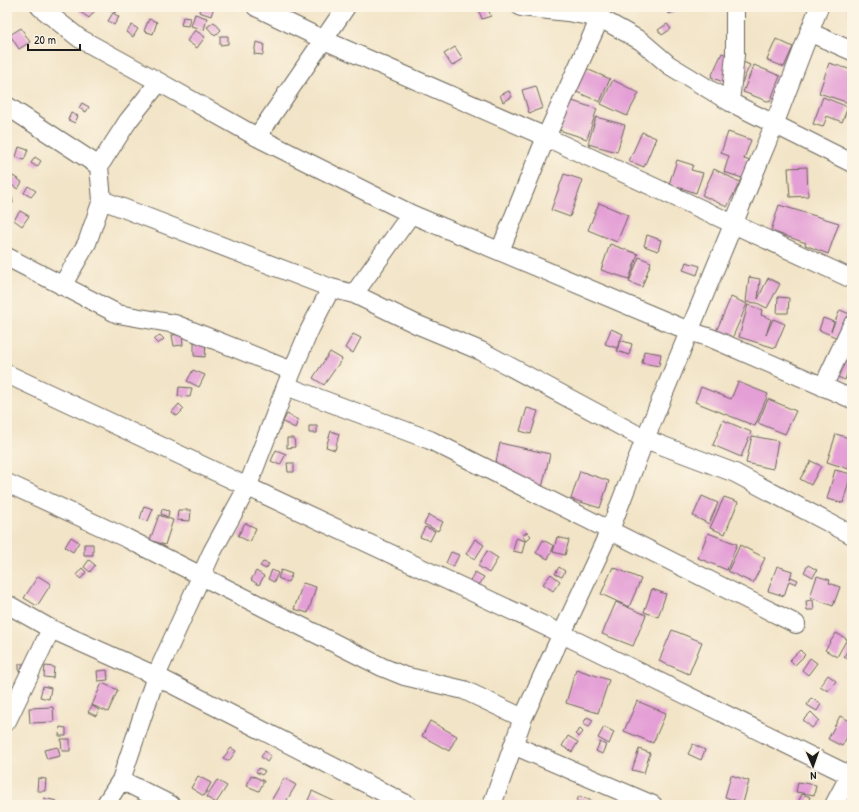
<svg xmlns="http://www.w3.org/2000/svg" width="859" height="812" font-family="'Patrick Hand',sans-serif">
<rect width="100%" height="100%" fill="#fcf5e5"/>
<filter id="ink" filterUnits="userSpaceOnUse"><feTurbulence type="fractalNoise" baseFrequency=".025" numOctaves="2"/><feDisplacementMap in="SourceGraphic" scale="8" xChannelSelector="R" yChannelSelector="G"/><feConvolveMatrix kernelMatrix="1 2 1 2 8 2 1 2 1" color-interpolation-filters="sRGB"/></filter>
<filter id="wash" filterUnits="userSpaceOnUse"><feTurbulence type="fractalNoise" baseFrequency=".012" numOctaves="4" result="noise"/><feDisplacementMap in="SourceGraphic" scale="16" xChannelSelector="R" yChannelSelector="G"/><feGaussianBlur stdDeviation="0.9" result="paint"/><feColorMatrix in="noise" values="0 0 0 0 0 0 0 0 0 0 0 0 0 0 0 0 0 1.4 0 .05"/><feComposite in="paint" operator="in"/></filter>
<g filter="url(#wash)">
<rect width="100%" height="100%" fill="#f2e4c7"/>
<g id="blocks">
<path fill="#e49fd6" d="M 82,7 L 98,7 L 89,18 L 79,11 Z
M 106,7 L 119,7 L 115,13 Z
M 200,7 L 214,7 L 211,16 L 199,12 Z
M 482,7 L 487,7 L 491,16 L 482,19 L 478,9 Z
M 665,7 L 674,7 L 676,11 L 669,14 Z
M 847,7 L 852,7 L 852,14 L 848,15 Z
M 113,13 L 119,17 L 114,25 L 108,21 Z
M 195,14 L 207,18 L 204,30 L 191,26 Z
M 183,17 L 190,18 L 188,26 L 181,25 Z
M 149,19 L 157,22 L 153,34 L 144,31 Z
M 214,22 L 221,30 L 215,36 L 207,27 Z
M 667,24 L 671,29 L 662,35 L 658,30 Z
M 132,25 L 138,29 L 133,37 L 126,32 Z
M 21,28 L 30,42 L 19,49 L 10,35 Z
M 195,30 L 205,37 L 197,48 L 187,41 Z
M 220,36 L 228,36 L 228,44 L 220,45 Z
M 776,39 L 793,47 L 784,67 L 767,60 Z
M 256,42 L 264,44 L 263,55 L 254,54 Z
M 455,47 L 463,59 L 452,66 L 444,54 Z
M 722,53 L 750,65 L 739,89 L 711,77 Z
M 829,63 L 852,70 L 852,104 L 819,93 Z
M 754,65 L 780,76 L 770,102 L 743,92 Z
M 582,67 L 610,79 L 600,102 L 572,90 Z
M 613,80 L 639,93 L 627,116 L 601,104 Z
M 536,86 L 543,108 L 529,113 L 522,90 Z
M 509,91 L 512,97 L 503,102 L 500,95 Z
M 823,97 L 848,107 L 842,122 L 827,116 L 823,127 L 813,124 Z
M 569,100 L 597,109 L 587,139 L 559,130 Z
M 82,103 L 89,107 L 86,112 L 79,108 Z
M 71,113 L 78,116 L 75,123 L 68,120 Z
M 596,117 L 625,125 L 617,152 L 588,144 Z
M 642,132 L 656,138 L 644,167 L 629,161 Z
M 728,132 L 751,140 L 744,159 L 754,162 L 748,180 L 724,172 L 729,156 L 721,153 Z
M 19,147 L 28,150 L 24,160 L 16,157 Z
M 35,157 L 41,161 L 37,167 L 31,163 Z
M 677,160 L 693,165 L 691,170 L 703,173 L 696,193 L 669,184 Z
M 807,167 L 808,196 L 790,197 L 788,168 Z
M 714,169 L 740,182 L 727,207 L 702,195 Z
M 564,174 L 583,180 L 570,217 L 551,210 Z
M 13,176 L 22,182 L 18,189 L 8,183 Z
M 28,186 L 36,191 L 31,197 L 24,193 Z
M 7,197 L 12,197 L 13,203 L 7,203 Z
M 599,203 L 628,215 L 617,242 L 588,230 Z
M 779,205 L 839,223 L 828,254 L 805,245 L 806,243 L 771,231 Z
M 20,211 L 29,216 L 22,226 L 14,220 Z
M 647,235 L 661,240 L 658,251 L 644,246 Z
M 610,244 L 638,254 L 629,279 L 601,270 Z
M 639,257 L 651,262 L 642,287 L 629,282 Z
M 686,262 L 700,266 L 697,275 L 683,270 Z
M 749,277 L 760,279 L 758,299 L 768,278 L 780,284 L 767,308 L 757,303 L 746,302 Z
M 731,297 L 747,304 L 731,341 L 715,334 Z
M 778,297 L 789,298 L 788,313 L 777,313 Z
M 748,305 L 762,310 L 761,315 L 771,319 L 766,335 L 773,319 L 785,324 L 775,348 L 739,337 Z
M 840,310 L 852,315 L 852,344 L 819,330 L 823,318 L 834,322 L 831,331 Z
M 611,329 L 623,334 L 617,348 L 605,344 Z
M 182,334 L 183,345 L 174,346 L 172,335 Z
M 353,334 L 361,338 L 353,353 L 345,348 Z
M 160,335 L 164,339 L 158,344 L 154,340 Z
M 620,340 L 632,344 L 629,355 L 617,351 Z
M 194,342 L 206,343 L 205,357 L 194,356 Z
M 644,351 L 661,354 L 659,366 L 642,363 Z
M 330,352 L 342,359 L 324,385 L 313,378 Z
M 842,354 L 852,357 L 845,380 L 835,376 Z
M 193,370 L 205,375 L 199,387 L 187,381 Z
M 738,382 L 768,394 L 755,426 L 695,402 L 701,387 L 731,399 Z
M 179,387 L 192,388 L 190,397 L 178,396 Z
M 768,399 L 796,411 L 785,434 L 758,423 Z
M 179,404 L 184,409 L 177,416 L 172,412 Z
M 527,408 L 538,411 L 531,434 L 520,431 Z
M 287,414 L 298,420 L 295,428 L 283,422 Z
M 723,420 L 751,432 L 741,457 L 713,445 Z
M 309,426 L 317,426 L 317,433 L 309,433 Z
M 331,431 L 339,434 L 335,450 L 326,447 Z
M 836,434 L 852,439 L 852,470 L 827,462 Z
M 752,436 L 778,441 L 773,469 L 746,463 Z
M 287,438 L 294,438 L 295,447 L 287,448 Z
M 500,443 L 550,454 L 541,492 L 494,471 Z
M 276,450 L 286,454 L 280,465 L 271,461 Z
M 811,461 L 821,466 L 811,485 L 800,479 Z
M 287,463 L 294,463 L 294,472 L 288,472 Z
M 835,470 L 851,474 L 843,503 L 827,499 Z
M 580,471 L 609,481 L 600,508 L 571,499 Z
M 702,496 L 718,503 L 709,524 L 693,516 Z
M 724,497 L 738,502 L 725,534 L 710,528 Z
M 144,506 L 153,509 L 148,521 L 140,519 Z
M 162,509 L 169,511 L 168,517 L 161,514 Z
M 178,510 L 191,510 L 190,521 L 177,520 Z
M 159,515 L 173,520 L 165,545 L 150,540 Z
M 429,515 L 443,522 L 438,531 L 424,524 Z
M 245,523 L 256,528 L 250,542 L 238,536 Z
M 425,527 L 435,531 L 430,541 L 420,537 Z
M 527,532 L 531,536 L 526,541 L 522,536 Z
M 708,533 L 737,544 L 727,570 L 698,558 Z
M 71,537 L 79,542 L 73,552 L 65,547 Z
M 557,537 L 569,540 L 565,555 L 553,552 Z
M 516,538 L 525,541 L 522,553 L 513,551 Z
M 475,539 L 484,545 L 475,559 L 466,554 Z
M 543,540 L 554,546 L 548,559 L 536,553 Z
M 84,544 L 93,544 L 93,555 L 84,555 Z
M 740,545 L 765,558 L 753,583 L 728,571 Z
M 487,551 L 498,558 L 489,573 L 478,566 Z
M 451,552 L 459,555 L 453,567 L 446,563 Z
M 89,560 L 95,565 L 90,572 L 84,567 Z
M 263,562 L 269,564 L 266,569 L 260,566 Z
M 808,565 L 817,570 L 813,577 L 804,572 Z
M 777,566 L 792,571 L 790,579 L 791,577 L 798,580 L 796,584 L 789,581 L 784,596 L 768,591 Z
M 559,567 L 565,571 L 562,577 L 555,574 Z
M 613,567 L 641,579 L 629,607 L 601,594 Z
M 82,568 L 86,572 L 81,579 L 76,575 Z
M 272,570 L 278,573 L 274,582 L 268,579 Z
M 281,570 L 292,574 L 288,582 L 278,578 Z
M 256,571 L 264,576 L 259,585 L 251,580 Z
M 475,572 L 484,577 L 478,587 L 469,582 Z
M 551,574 L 560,581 L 553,591 L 543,584 Z
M 38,576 L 51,584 L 37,606 L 24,598 Z
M 817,576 L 830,580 L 829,583 L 840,587 L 833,606 L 810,597 Z
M 303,583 L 316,587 L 308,613 L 294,609 Z
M 652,589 L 666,594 L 658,617 L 644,612 Z
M 813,600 L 814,610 L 807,610 L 806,601 Z
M 616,602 L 646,615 L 633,646 L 602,634 Z
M 672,630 L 702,642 L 689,674 L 659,661 Z
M 836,633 L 847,639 L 837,657 L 825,650 Z
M 852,642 L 852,661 L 844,657 Z
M 800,650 L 805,655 L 795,665 L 790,660 Z
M 810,658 L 817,663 L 808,675 L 802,670 Z
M 19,664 L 25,664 L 26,671 L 19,672 Z
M 45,666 L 54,667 L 53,678 L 44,677 Z
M 576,669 L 609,680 L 598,713 L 566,703 Z
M 107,670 L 108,680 L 98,681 L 97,671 Z
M 828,675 L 836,681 L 828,691 L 820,686 Z
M 102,683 L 118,690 L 108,712 L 92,705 Z
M 43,686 L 51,688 L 49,699 L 40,697 Z
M 811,698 L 821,704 L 817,711 L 807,705 Z
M 637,701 L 666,713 L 653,743 L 624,731 Z
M 92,706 L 99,710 L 96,716 L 88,712 Z
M 53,707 L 54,722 L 30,723 L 29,708 Z
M 811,712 L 819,720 L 812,728 L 803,720 Z
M 840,716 L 852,722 L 852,728 L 842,746 L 828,739 Z
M 587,717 L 593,720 L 589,727 L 583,724 Z
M 430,721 L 457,736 L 449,751 L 422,736 Z
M 60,727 L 66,728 L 66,736 L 59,736 Z
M 604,727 L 614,732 L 609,744 L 598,738 Z
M 580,729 L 583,732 L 579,737 L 575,734 Z
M 568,736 L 578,742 L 572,752 L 562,746 Z
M 61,739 L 70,739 L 70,751 L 62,751 Z
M 600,742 L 606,745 L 602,754 L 596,751 Z
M 693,744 L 705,750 L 701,760 L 688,754 Z
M 58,747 L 60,756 L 47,759 L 44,750 Z
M 231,748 L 236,751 L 229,761 L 223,758 Z
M 639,749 L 650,753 L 644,773 L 632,770 Z
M 265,751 L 271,756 L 267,762 L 261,757 Z
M 259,768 L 265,771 L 262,775 L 256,772 Z
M 251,775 L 264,781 L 259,791 L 247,786 Z
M 731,775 L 749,781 L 743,803 L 725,797 Z
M 198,776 L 211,783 L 204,796 L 191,788 Z
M 38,778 L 46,779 L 45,791 L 37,791 Z
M 284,778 L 296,785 L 284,805 L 279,805 L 271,801 Z
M 217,780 L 227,786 L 216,803 L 206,797 Z
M 798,782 L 816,785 L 814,795 L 796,792 Z
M 312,791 L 342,805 L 306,805 Z
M 802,794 L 810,797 L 807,805 L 797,805 Z
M 579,796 L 595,802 L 594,805 L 575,805 Z
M 44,798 L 57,801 L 56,805 L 42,805 Z"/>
</g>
</g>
<g filter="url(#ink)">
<use href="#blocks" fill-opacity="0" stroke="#676258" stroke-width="1"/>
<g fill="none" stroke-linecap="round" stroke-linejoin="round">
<g stroke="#676258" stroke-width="20">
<path id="minor" d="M 40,7 L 79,38 L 159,82 L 257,137 L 411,214 L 689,331 L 711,338 L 852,399
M 256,7 L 324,40 L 546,137 L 852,279
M 521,7 L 567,12 L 600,18 L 641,41 L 669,65 L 730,102
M 735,7 L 735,55 L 730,102 L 852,163
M 809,32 L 852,51
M 7,106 L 99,166
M 257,137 L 346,7
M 102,200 L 331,288 L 354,294 L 416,324 L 481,351 L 645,439 L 735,473 L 852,535
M 500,251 L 546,137 L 600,18
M 7,257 L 118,314 L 175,324 L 292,371
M 62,286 L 87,243 L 102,200 L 99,166 L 128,121 L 159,82
M 354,294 L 411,214
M 7,374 L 562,634 L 849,775
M 286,386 L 430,440 L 796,624
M 823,387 L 852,325
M 7,483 L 126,538 L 382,667 L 404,676 L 464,690 L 523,718
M 7,604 L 51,629 L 156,676 L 408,805
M 7,721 L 51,629
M 513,745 L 653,805
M 105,805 L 121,780
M 171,805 L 121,780 L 156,676 L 212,552 L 247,488 L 286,386 L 309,331 L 331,288
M 492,805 L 523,718 L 610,530 L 645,439 L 774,125 L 819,7
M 834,805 L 852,771"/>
</g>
<use href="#minor" stroke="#fff" stroke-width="18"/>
</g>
</g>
<rect width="859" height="812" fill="none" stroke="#fcf5e5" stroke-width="24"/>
<g transform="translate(813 766) rotate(178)" stroke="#fcf5e5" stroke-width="3" paint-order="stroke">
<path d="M0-3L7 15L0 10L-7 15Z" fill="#1c1c1c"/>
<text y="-6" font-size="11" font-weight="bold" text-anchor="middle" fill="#1c1c1c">N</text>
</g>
<path d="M28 44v6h52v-6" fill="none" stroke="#1c1c1c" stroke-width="2"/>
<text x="34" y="44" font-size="12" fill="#1c1c1c" stroke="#fcf5e5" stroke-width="3" paint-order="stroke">20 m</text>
</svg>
